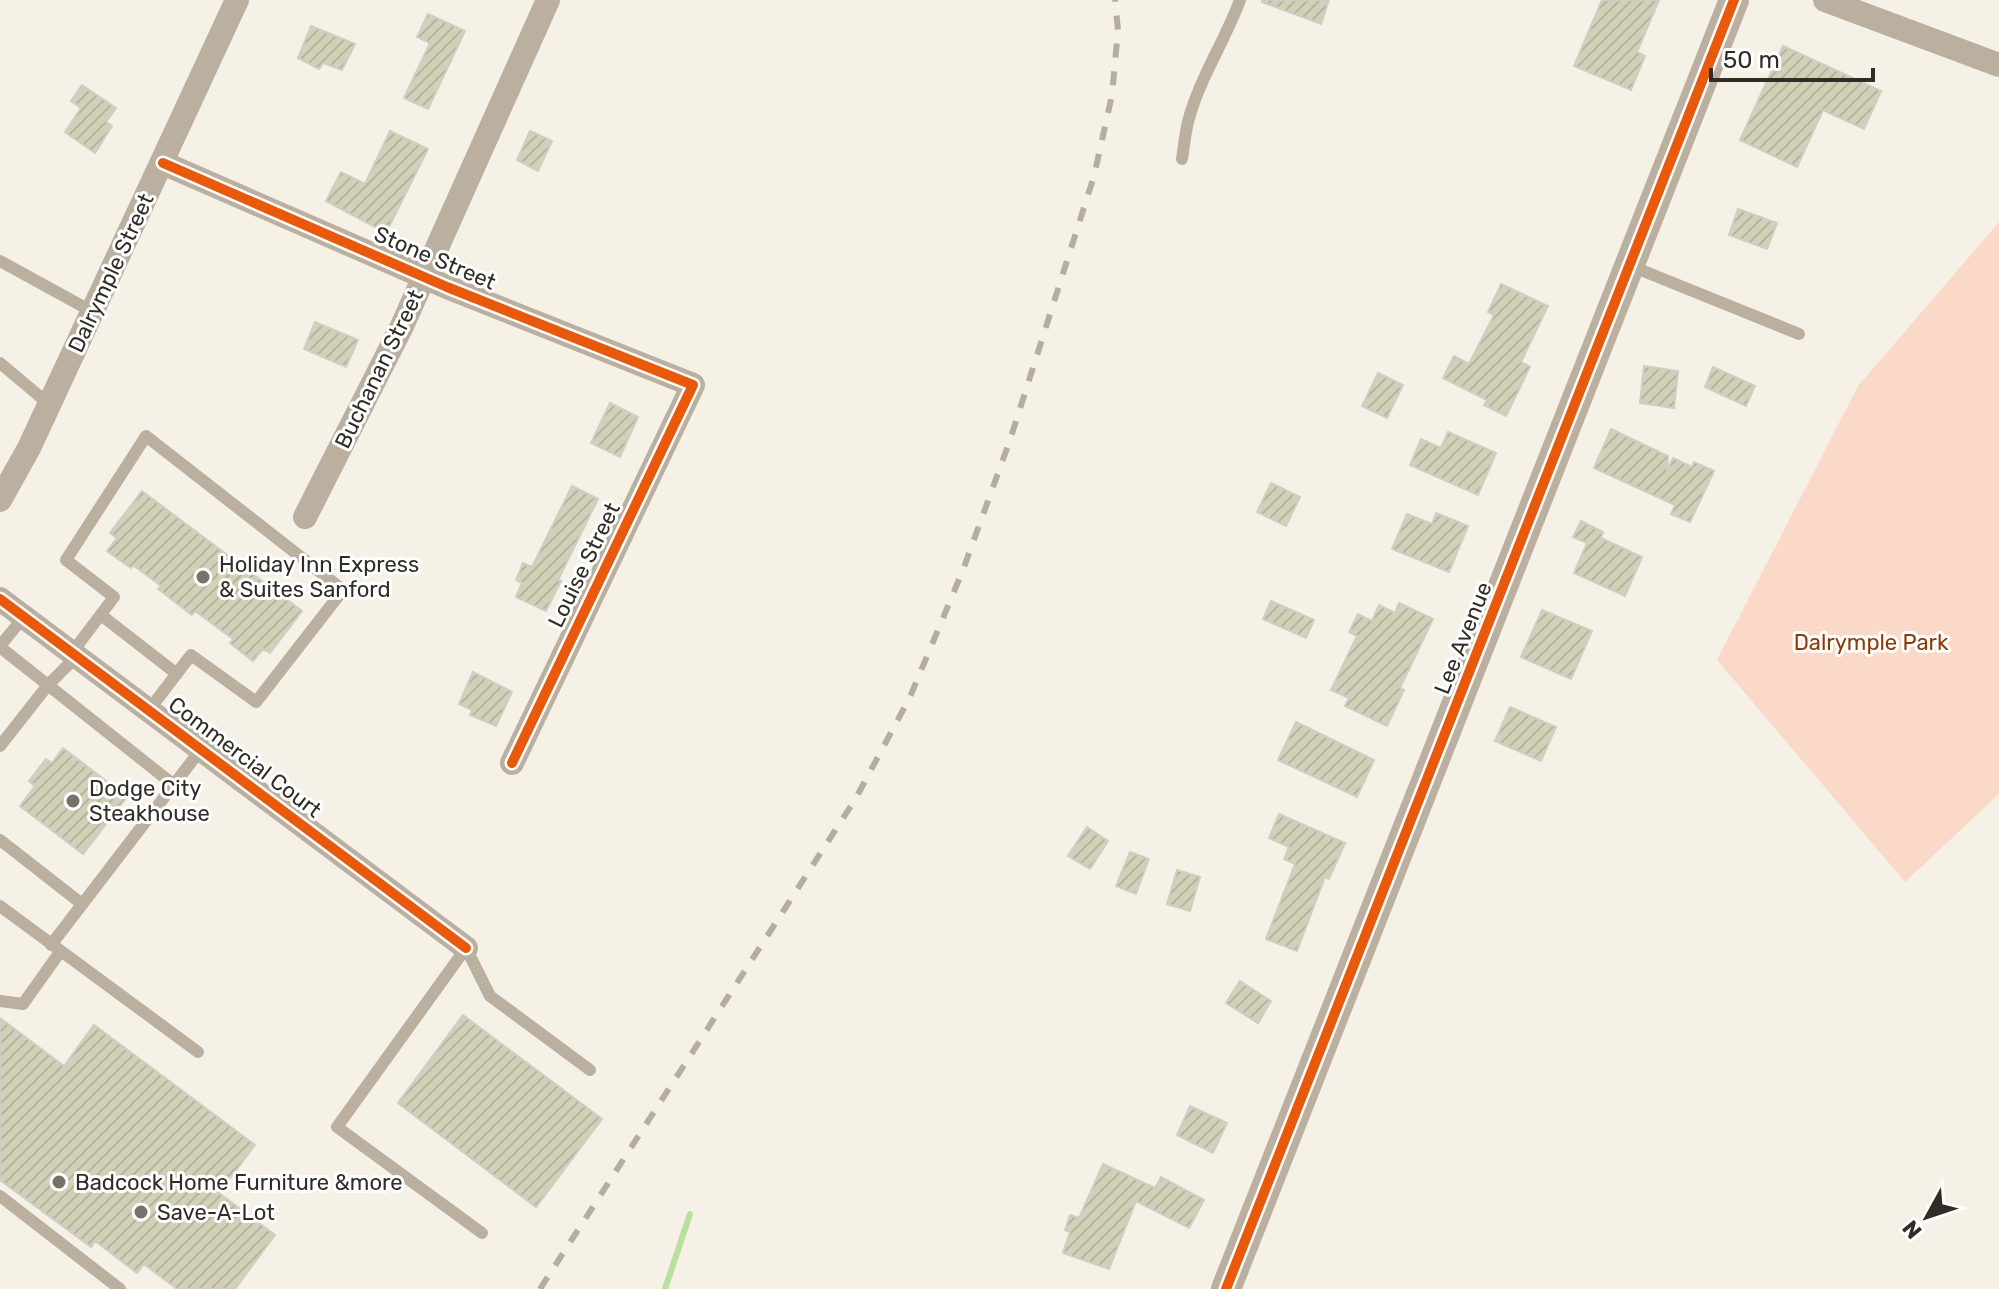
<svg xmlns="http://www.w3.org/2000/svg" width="1999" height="1289" font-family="Rubik,sans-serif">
<defs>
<pattern id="building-hatch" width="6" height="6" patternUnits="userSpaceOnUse" patternTransform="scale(2)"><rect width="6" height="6" fill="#d2d1b8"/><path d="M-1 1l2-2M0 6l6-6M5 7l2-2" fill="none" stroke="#b5b49e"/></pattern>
</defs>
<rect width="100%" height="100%" fill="#f6f1e7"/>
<path fill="#fad9c8" d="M 1999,222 L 1999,794 L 1905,882 L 1717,660 L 1858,386 Z"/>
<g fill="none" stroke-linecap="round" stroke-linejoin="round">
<path stroke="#bade9e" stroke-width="6" d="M 665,1289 L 690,1214"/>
</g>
<path fill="url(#building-hatch)" stroke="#cfcdc5" stroke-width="2" d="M 1262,0 L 1329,0 L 1321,24 L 1262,2 Z
M 1602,0 L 1659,0 L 1637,52 L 1645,56 L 1631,90 L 1574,66 Z
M 428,14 L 465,31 L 428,109 L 404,98 L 430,43 L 417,37 Z
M 311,26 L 355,44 L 342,70 L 323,63 L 319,69 L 298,58 Z
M 1783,46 L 1881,91 L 1864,129 L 1823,110 L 1797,167 L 1740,140 Z
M 82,85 L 116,108 L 106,122 L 112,126 L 95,153 L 65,132 L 81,108 L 71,101 Z
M 390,131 L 428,149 L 386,233 L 326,201 L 341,172 L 365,184 Z
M 530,131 L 552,141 L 538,171 L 517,160 Z
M 1738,209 L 1777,223 L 1767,249 L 1729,235 Z
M 1501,284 L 1548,306 L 1521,362 L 1530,367 L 1506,416 L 1484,405 L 1487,400 L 1443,378 L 1454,356 L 1469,364 L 1494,315 L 1488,312 Z
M 315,322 L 358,340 L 346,367 L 304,349 Z
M 1644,366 L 1678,371 L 1674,408 L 1640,403 Z
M 1713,367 L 1755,386 L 1746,406 L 1705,387 Z
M 1378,373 L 1403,385 L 1387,418 L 1362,406 Z
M 610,403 L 638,417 L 620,457 L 591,443 Z
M 1611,429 L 1668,456 L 1667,471 L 1673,458 L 1692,467 L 1694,462 L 1714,471 L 1690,522 L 1671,514 L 1675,505 L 1594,468 Z
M 1448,432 L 1496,453 L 1478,495 L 1410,465 L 1421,439 L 1441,448 Z
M 1271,483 L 1300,497 L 1286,526 L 1257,512 Z
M 572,486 L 598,499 L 558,580 L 561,581 L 546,611 L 516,597 L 522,583 L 516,580 L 523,563 L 532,567 Z
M 142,491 L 302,611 L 270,653 L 263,649 L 253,661 L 230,643 L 233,639 L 195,611 L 192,615 L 158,589 L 161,586 L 133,565 L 131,568 L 107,551 L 117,538 L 110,533 Z
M 1436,513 L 1468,526 L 1449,572 L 1392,549 L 1407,514 L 1432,524 Z
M 1581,521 L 1603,532 L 1601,538 L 1642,557 L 1625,596 L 1574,573 L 1587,543 L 1573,537 Z
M 1271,601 L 1314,620 L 1306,638 L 1263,619 Z
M 1399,603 L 1433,619 L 1400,688 L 1404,690 L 1387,726 L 1345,706 L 1349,698 L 1331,690 L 1357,636 L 1349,632 L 1358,614 L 1372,621 L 1379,605 L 1395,613 Z
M 1542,610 L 1592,631 L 1571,679 L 1521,657 Z
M 473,672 L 512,692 L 496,726 L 470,715 L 472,710 L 459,704 Z
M 1510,707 L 1556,727 L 1541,761 L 1495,741 Z
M 1296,722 L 1374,760 L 1357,797 L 1278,760 Z
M 63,748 L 127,797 L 83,854 L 20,806 L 35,786 L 29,781 L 46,759 L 52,763 Z
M 1279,814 L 1345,843 L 1329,879 L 1325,877 L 1297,951 L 1266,939 L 1295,864 L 1284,859 L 1289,847 L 1269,838 Z
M 1087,827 L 1108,841 L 1090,869 L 1068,856 Z
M 1130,852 L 1149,859 L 1136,894 L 1116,886 Z
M 1177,870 L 1200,877 L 1190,911 L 1167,904 Z
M 1240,981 L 1271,1001 L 1258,1023 L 1226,1003 Z
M 463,1015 L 602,1119 L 536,1207 L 398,1103 Z
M 0,1018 L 64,1066 L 94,1025 L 255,1145 L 219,1193 L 275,1235 L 235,1289 L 177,1289 L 144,1264 L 137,1273 L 95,1241 L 91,1247 L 0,1180 Z
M 1190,1106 L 1227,1123 L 1213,1153 L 1177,1135 Z
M 1103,1164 L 1155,1188 L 1161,1177 L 1204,1200 L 1189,1228 L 1136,1201 L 1109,1269 L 1063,1253 L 1070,1232 L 1065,1230 L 1070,1215 L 1079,1218 Z"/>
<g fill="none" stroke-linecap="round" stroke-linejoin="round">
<path stroke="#bbafa0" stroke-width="12" d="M 1182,159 C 1184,147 1185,134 1188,122 C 1199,79 1225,41 1240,0
M 0,261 L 93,312
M 1631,266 L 1799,334
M 0,363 L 50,405
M 101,615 L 177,674
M 0,646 L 23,618
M 0,647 L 174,785
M 71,654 L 114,597 L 66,560 L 146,436 L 343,590 L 256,702 L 191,655 L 149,710
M 0,746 L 48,685 L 76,657
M 0,840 L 82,904
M 0,906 L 198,1052
M 51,945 L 202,748
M 0,1001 L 23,1004 L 60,952
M 0,1196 L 120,1289
M 482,1233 L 337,1127 L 466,948 L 490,996 L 590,1070"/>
<path stroke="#bbafa0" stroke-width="24" d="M 1825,0 L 1999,65
M 163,163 L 447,287 L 693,385 L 512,763
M 0,500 L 29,448 L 237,0
M 305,517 L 402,326 L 548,0
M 0,599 L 466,948"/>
<path stroke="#bbafa0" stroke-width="30" d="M 1226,1289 L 1734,0"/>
<path stroke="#b5ada1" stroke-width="6" stroke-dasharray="14 14" stroke-linecap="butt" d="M 540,1289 L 856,798 L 910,697 L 963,570 L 1010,440 L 1094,176 L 1112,95 L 1118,30 L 1115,0"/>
<g stroke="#fff" stroke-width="15">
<path id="cycleway" d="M 163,163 L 447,287 L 693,385 L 512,763
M 0,599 L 466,948
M 1226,1289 L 1734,0"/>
</g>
<use href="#cycleway" stroke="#e8590c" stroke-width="10"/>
</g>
<g fill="#75726a" stroke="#fff" stroke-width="3">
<circle cx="203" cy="577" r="8"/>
<circle cx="73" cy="801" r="8"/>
<circle cx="59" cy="1182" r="8"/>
<circle cx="141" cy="1212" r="8"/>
</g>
<g text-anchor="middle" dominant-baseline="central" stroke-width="6" stroke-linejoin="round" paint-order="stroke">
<g font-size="22" fill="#302d26" stroke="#fff">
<text transform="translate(435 258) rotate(23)">Stone Street</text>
<text transform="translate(111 273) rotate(-65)">Dalrymple Street</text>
<text transform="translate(379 369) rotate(-64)">Buchanan Street</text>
<text transform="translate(584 565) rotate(-64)">Louise Street</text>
<text transform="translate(1463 638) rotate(-68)">Lee Avenue</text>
<text transform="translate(245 757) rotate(37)">Commercial Court</text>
</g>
<g font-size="22" fill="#302d26" stroke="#fff" text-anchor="start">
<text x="219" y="564">Holiday Inn Express<tspan x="219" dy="25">&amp; Suites Sanford</tspan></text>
<text x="89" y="788">Dodge City<tspan x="89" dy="25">Steakhouse</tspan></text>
<text x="75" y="1182">Badcock Home Furniture &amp;more</text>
<text x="157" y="1212">Save-A-Lot</text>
</g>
<g font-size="22" fill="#8e3907" stroke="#fff">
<text x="1871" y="642">Dalrymple Park</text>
</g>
</g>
<g transform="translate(1927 1217) rotate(230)" stroke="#ffffff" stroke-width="6" paint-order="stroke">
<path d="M0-6L14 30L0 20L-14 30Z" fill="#302d26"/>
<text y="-12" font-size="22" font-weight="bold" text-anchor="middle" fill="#302d26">N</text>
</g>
<path d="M1711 68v12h162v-12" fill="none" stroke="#302d26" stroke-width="4"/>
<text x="1723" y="68" font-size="24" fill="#302d26" stroke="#ffffff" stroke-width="6" paint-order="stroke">50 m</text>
</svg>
